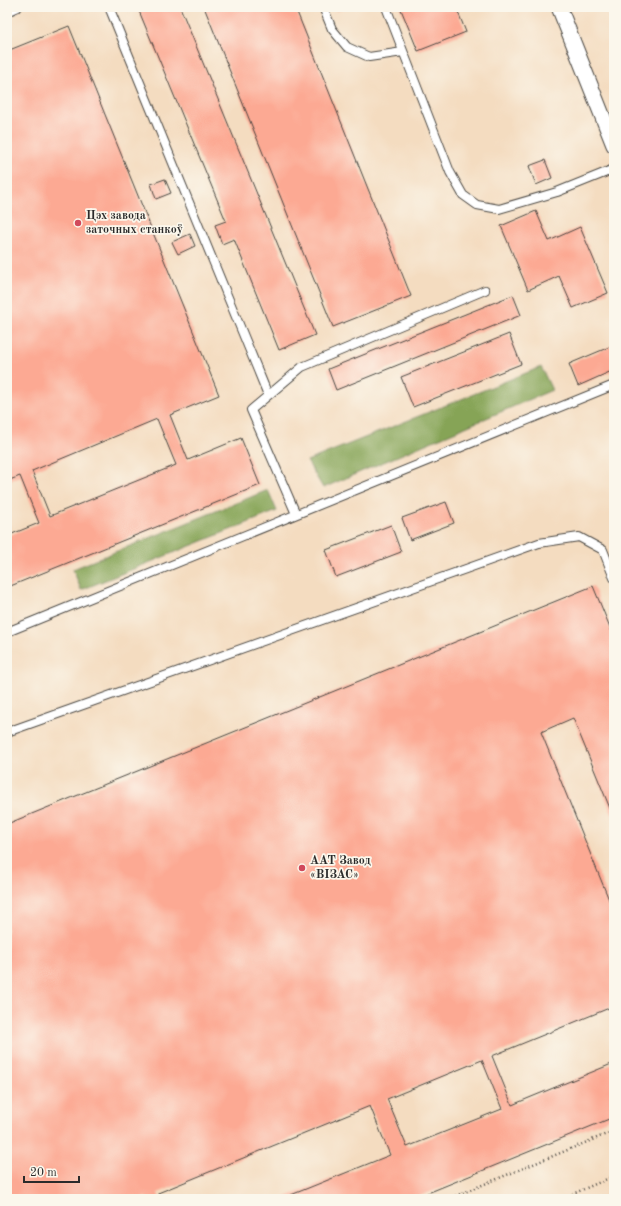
<svg xmlns="http://www.w3.org/2000/svg" width="621" height="1206" font-family="'Old Standard TT',serif">
<rect width="100%" height="100%" fill="#fbf7ec"/>
<filter id="ink" filterUnits="userSpaceOnUse"><feTurbulence type="fractalNoise" baseFrequency=".025" numOctaves="2"/><feDisplacementMap in="SourceGraphic" scale="8" xChannelSelector="R" yChannelSelector="G"/><feConvolveMatrix kernelMatrix="1 2 1 2 8 2 1 2 1" color-interpolation-filters="sRGB"/></filter>
<filter id="wash" filterUnits="userSpaceOnUse"><feTurbulence type="fractalNoise" baseFrequency=".012" numOctaves="4" result="noise"/><feDisplacementMap in="SourceGraphic" scale="16" xChannelSelector="R" yChannelSelector="G"/><feGaussianBlur stdDeviation="0.9" result="paint"/><feColorMatrix in="noise" values="0 0 0 0 0 0 0 0 0 0 0 0 0 0 0 0 0 1.4 0 .05"/><feComposite in="paint" operator="in"/></filter>
<g filter="url(#wash)">
<rect width="100%" height="100%" fill="#f4dcc0"/>
<path fill="#86a457" stroke="#586841" d="M 541,367 L 552,390 L 323,488 L 307,461 Z
M 268,490 L 277,511 L 81,590 L 73,569 Z"/>
<g id="blocks">
<path fill="#fca993" fill-rule="evenodd" d="M 149,7 L 180,7 L 315,335 L 279,350 L 234,239 L 222,244 L 215,225 L 226,221 L 139,11 Z
M 204,7 L 295,7 L 411,296 L 333,327 Z
M 336,7 L 348,7 L 337,11 Z
M 400,7 L 456,7 L 466,32 L 418,51 Z
M 69,26 L 219,395 L 170,415 L 188,460 L 241,438 L 260,485 L 8,587 L 7,536 L 39,523 L 20,476 L 7,481 L 7,51 ZM 157,419 L 176,465 L 50,516 L 32,471 Z
M 545,160 L 552,178 L 536,185 L 529,166 Z
M 165,179 L 171,193 L 156,199 L 151,184 Z
M 536,211 L 549,241 L 580,227 L 608,293 L 573,308 L 559,276 L 528,290 L 501,226 Z
M 190,234 L 195,246 L 178,254 L 172,242 Z
M 513,295 L 521,315 L 336,390 L 328,369 Z
M 509,334 L 521,364 L 413,407 L 401,377 Z
M 614,345 L 614,370 L 578,386 L 569,364 Z
M 446,502 L 454,523 L 410,540 L 402,518 Z
M 391,525 L 401,552 L 336,577 L 326,550 Z
M 593,586 L 614,637 L 614,818 L 573,718 L 541,732 L 614,912 L 614,1006 L 492,1056 L 512,1105 L 614,1063 L 614,1117 L 413,1199 L 281,1199 L 390,1155 L 370,1106 L 158,1193 L 160,1199 L 146,1199 L 146,1197 L 142,1199 L 7,1199 L 7,824 ZM 482,1060 L 502,1109 L 407,1147 L 387,1099 Z"/>
</g>
</g>
<g filter="url(#ink)">
<use href="#blocks" fill-opacity="0" stroke="#494641" stroke-width="1"/>
<g fill="none" stroke-linecap="round" stroke-linejoin="round">
<g stroke="#494641" stroke-width="10">
<path id="lane" d="M 109,7 L 268,395
M 323,7 L 332,29 L 347,47 L 369,57 L 403,52
M 386,7 L 450,172 L 463,195 L 477,205 L 499,209 L 557,192 L 614,169
M 7,12 L 18,7
M 296,514 L 251,410 L 302,367 L 485,290
M 7,632 L 614,385
M 7,732 L 539,543 L 579,537 L 603,550 L 614,578"/>
</g>
<g stroke="#494641" stroke-width="17">
<path id="street" d="M 559,7 L 614,145"/>
</g>
<path stroke="#494641" stroke-width="2.5" stroke-dasharray="1 3" stroke-linecap="butt" d="M 448,1199 L 614,1131
M 561,1199 L 614,1176"/>
<use href="#lane" stroke="#fff" stroke-width="8"/>
<use href="#street" stroke="#fff" stroke-width="15"/>
</g>
</g>
<g fill="#d1495b" stroke="#fbf7ec" stroke-width="1.5">
<circle cx="78" cy="223" r="4"/>
<circle cx="302" cy="868" r="4"/>
</g>
<g text-anchor="middle" dominant-baseline="central" stroke-width="3.5" stroke-linejoin="round" paint-order="stroke">
<g font-size="12" font-weight="bold" fill="#2b2b2b" stroke="#fbf7ec" text-anchor="start">
<text x="86" y="216">Цэх завода<tspan x="86" dy="14">заточных станкоў</tspan></text>
<text x="310" y="861">ААТ Завод<tspan x="310" dy="14">«ВІЗАС»</tspan></text>
</g>
</g>
<rect width="621" height="1206" fill="none" stroke="#fbf7ec" stroke-width="24"/>
<path d="M24 1176v6h55v-6" fill="none" stroke="#2b2b2b" stroke-width="2"/>
<text x="30" y="1176" font-size="12" fill="#2b2b2b" stroke="#fbf7ec" stroke-width="3" paint-order="stroke">20 m</text>
</svg>
